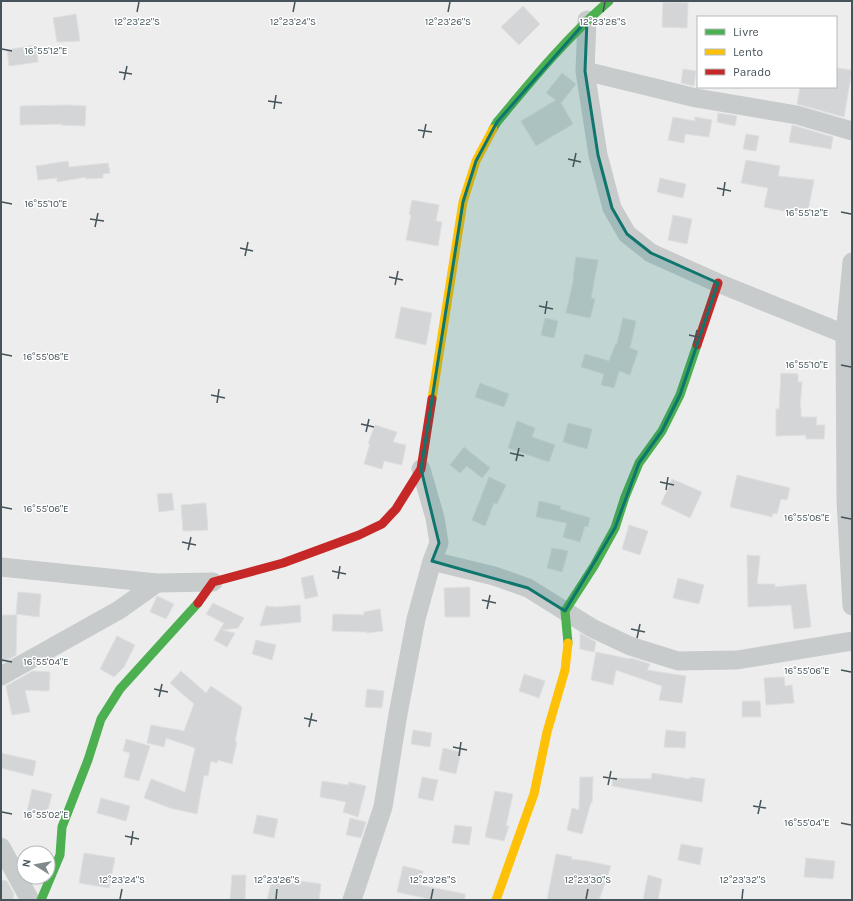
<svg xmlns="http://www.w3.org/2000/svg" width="853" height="901" font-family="Karla,sans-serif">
<rect width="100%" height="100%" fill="#eeeded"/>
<path fill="#d3d5d6" stroke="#dfdfe0" d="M 663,2 L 688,3 L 687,28 L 662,27 Z
M 523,6 L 540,24 L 519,45 L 501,27 Z
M 76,14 L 80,41 L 57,42 L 53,18 Z
M 36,45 L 38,62 L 9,66 L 7,50 Z
M 836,68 L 852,70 L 844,117 L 797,104 L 800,87 L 836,87 Z
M 683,69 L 696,71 L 694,86 L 681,83 Z
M 562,73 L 576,84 L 561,103 L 573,124 L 536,146 L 521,121 L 556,100 L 546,93 Z
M 68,105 L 86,106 L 85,126 L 61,125 L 62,124 L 20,125 L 20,106 Z
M 718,113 L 737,116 L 735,126 L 717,122 Z
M 673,117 L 695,121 L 695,117 L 712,120 L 709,137 L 685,134 L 684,143 L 668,140 Z
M 792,125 L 833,137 L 831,149 L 789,142 Z
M 746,134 L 759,136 L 756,151 L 743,149 Z
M 746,160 L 780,166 L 778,176 L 814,180 L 807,216 L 764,207 L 768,188 L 741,183 Z
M 68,161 L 69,167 L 108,163 L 110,173 L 103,174 L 103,178 L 86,179 L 86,177 L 57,182 L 57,178 L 38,180 L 36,166 Z
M 660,178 L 686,184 L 683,198 L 657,192 Z
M 412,200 L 439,205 L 436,221 L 442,222 L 438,246 L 406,240 L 411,215 L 409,214 Z
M 673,215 L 692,219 L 687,244 L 668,240 Z
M 576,257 L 598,260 L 591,298 L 595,299 L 590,318 L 566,313 L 574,277 L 573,277 Z
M 401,307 L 432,313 L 426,345 L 395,338 Z
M 545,318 L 558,321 L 554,338 L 541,335 Z
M 623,318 L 636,321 L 630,348 L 638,351 L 630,375 L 619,371 L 614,388 L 601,385 L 604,374 L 581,367 L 585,354 L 609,361 L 616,343 L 617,344 Z
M 781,373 L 798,374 L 798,382 L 802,382 L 800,408 L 801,408 L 801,417 L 817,417 L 816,425 L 825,425 L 824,439 L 806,439 L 806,435 L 776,436 L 776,409 L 779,409 Z
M 480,383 L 509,394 L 504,407 L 475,397 Z
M 517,421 L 535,428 L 532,437 L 555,445 L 549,462 L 508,448 Z
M 568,423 L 592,429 L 587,449 L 563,442 Z
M 375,425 L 397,432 L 393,442 L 406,445 L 402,465 L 384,461 L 382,469 L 364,464 L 370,444 L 368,444 Z
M 464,447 L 490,468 L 482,478 L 467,466 L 460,473 L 450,465 Z
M 737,475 L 790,488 L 787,500 L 781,499 L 777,514 L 773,513 L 772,517 L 730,507 Z
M 489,477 L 506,485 L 497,504 L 494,503 L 485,526 L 472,520 Z
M 672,479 L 702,492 L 690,518 L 661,504 Z
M 172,493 L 174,510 L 159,512 L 157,494 Z
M 539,501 L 561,506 L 560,509 L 590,518 L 588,527 L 585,526 L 580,542 L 563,537 L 567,523 L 536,517 Z
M 206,503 L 208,530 L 183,531 L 181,505 Z
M 629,525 L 648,531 L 640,555 L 622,549 Z
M 552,548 L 568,551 L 562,572 L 547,568 Z
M 747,555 L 760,556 L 757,584 L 775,584 L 775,587 L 806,584 L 811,627 L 794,629 L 791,605 L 748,607 Z
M 313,575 L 318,596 L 305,599 L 301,578 Z
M 678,578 L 704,585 L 699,604 L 673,598 Z
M 470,587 L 470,617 L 445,617 L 444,588 Z
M 18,592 L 41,594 L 39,617 L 16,614 Z
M 157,596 L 174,604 L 166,619 L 150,612 Z
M 213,603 L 244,618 L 238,628 L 222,630 L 235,633 L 227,647 L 214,640 L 224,623 L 206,614 Z
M 300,605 L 301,622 L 260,626 L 266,606 L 276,607 Z
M 380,609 L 383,631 L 367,633 L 367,632 L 332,631 L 333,614 L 364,615 L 364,612 Z
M 1,615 L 17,615 L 16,655 L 2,663 Z
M 580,633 L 596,642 L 594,652 L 580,649 Z
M 117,636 L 135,645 L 124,667 L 114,677 L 100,669 Z
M 256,640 L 276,645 L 272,660 L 252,654 Z
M 596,652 L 630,659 L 631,658 L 650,664 L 647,670 L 686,676 L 682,703 L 659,700 L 662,686 L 616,670 L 613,685 L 591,680 Z
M 33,671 L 50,672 L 49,691 L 25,690 L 30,712 L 12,715 L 6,686 Z
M 181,671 L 206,693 L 211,686 L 242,707 L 235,742 L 237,742 L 232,764 L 218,760 L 217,763 L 211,761 L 208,776 L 204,775 L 197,814 L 170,808 L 144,798 L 151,779 L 185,792 L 195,748 L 166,738 L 164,747 L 147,743 L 151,725 L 184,731 L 194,704 L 170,683 Z
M 524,674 L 545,681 L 539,698 L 519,691 Z
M 784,677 L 785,686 L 792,685 L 794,703 L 766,705 L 764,678 Z
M 367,689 L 384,691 L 382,708 L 365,707 Z
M 742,701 L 760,701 L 761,717 L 742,717 Z
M 413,730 L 432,733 L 430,747 L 411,744 Z
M 666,730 L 686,732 L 685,748 L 664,747 Z
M 126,739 L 150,746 L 139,781 L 124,777 L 130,753 L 123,751 Z
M 443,748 L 461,752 L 456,774 L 439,770 Z
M 1,753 L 36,761 L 33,776 L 1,768 Z
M 652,773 L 690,779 L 690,777 L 705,779 L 702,802 L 612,786 L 613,778 L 651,779 Z
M 422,777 L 438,780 L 433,801 L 418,798 Z
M 580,777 L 593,777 L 592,803 L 591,802 L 582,834 L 567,830 L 572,808 L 579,810 Z
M 322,781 L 348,785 L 349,782 L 366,786 L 358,817 L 343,812 L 346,802 L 320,797 Z
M 32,789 L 52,794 L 46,817 L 27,812 Z
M 495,791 L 513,794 L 506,826 L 509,826 L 504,841 L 485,837 Z
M 101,798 L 130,806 L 126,821 L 97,813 Z
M 257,815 L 278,819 L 274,838 L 253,833 Z
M 350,818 L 366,822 L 361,838 L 346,835 Z
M 455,825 L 472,827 L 469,845 L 452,843 Z
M 681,844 L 703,848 L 700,865 L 678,860 Z
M 84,853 L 115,858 L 109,888 L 79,883 Z
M 556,854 L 572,857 L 571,859 L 588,861 L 611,866 L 599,900 L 547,900 Z
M 806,858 L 835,861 L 833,879 L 804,877 Z
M 403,866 L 423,871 L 420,885 L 465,894 L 465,900 L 433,900 L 397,892 Z
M 232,875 L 246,875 L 245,900 L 230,900 Z
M 648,875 L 662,879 L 658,900 L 643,900 Z
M 272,879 L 300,885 L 301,881 L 321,884 L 319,900 L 267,900 Z
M 1,880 L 7,881 L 14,894 L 13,900 L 1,900 Z"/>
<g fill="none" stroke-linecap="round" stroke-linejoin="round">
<path stroke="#c7cbcc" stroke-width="19" d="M 587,20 L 585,71 L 598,155 L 612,208 L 627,234 L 651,253 L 718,283 L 852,337
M 585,71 L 696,98 L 797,115 L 852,131
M 852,262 L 845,335 L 846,501 L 852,606
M 432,561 L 494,576 L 528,588 L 592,628 L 630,646 L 678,661 L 737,660 L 852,641
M 1,567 L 157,583 L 213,582
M 1,676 L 119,610 L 157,583
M 1,847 L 30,900
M 352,900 L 383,807 L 398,714 L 416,619 L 432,561 L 439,543 L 435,518 L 421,469"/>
<path stroke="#4caf50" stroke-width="9" d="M 493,129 L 497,122 C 532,80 567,37 609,1
M 568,643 L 565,611 L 594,566 L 615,528 L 625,497 L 639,463 L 662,431 L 680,395 L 697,345
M 41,900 L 60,855 L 62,827 L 88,760 L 101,719 L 120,689 L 198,603"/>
<path stroke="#ffc107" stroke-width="9" d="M 432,399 L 463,202 L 476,161 L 493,129
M 496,900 L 534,794 L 547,732 L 565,670 L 568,643"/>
<path stroke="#c62828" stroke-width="9" d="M 697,345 L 718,283
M 198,603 L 213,582 L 283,563 L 359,535 L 382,524 L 396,509 L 421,469 L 432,399"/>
</g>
<path fill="#0f766e" fill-opacity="0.2" stroke="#0f766e" stroke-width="3" stroke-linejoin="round" d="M 587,20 L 585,71 L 598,155 L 612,208 L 627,234 L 651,253 L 718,283 L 680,395 L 662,431 L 639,463 L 615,528 L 565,611 L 528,588 L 432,561 L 439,543 L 421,469 L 463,202 L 476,161 L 497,122 Z"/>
<path fill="none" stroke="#44545a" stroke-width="1.5" d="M 137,12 L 139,2M 293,12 L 295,2M 448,12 L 450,2M 603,12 L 605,2M 2,49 L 12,51M 119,72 L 132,74M 124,80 L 127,66M 268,101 L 282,103M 274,109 L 276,95M 418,130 L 432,132M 423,138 L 426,124M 568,159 L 581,162M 573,167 L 576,153M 717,188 L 731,191M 723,196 L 725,182M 2,202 L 12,204M 841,212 L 851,214M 90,219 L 104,221M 95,227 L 98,213M 240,248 L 253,251M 245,256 L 248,242M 389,277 L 403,280M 395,285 L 398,271M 539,306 L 553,309M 545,314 L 547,301M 689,335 L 702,338M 694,343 L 697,330M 2,354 L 12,356M 841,365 L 851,367M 211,395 L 225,398M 217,403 L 219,389M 361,424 L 374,427M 366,432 L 369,419M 510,453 L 524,456M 516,461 L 519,448M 660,482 L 674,485M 666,490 L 668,477M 2,507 L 12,509M 841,517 L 851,519M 182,542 L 196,545M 188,550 L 191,537M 332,571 L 346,574M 338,579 L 340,566M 482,600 L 496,603M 487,609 L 490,595M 631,629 L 645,632M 637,638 L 640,624M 2,660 L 12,662M 841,670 L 851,672M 154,689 L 168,692M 159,697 L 162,684M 304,718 L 317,721M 309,727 L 312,713M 453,747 L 467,750M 459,756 L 461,742M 603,777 L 617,779M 608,785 L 611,771M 753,806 L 766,808M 2,812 L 12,814M 758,814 L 761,800M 841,823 L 851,825M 125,836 L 139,839M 131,845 L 133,831M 120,899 L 122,889M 276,899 L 277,889M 431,899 L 433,889M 586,899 L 588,889M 742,899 L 743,889"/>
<g font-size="10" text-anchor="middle" fill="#44545a" stroke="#fff" stroke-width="3" stroke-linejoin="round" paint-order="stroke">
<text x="137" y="25">12°23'22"S</text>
<text x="293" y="25">12°23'24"S</text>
<text x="448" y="25">12°23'26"S</text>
<text x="603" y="25">12°23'28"S</text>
<text x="46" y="54">16°55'12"E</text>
<text x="46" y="207">16°55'10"E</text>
<text x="807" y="216">16°55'12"E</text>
<text x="46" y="360">16°55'08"E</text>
<text x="807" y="368">16°55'10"E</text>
<text x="46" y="512">16°55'06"E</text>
<text x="807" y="521">16°55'08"E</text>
<text x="46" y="665">16°55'04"E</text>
<text x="807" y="674">16°55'06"E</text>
<text x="46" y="818">16°55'02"E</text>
<text x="807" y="826">16°55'04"E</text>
<text x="122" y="883">12°23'24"S</text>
<text x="277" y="883">12°23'26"S</text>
<text x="433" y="883">12°23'28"S</text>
<text x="588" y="883">12°23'30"S</text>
<text x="743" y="883">12°23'32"S</text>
</g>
<rect width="853" height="901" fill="none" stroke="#44545a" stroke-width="4"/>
<rect x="697" y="16" width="140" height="72" fill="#ffffff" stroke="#b4bbbd"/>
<rect x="705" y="29" width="20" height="6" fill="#4caf50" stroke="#b4bbbd"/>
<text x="733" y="36" font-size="12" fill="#44545a">Livre</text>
<rect x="705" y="49" width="20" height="6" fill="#ffc107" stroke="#b4bbbd"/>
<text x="733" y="56" font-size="12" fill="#44545a">Lento</text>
<rect x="705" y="69" width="20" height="6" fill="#c62828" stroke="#b4bbbd"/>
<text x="733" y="76" font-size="12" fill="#44545a">Parado</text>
<g transform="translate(36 865) rotate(281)"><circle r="19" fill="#ffffff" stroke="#b4bbbd"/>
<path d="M0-3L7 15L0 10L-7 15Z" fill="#808a8d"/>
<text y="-6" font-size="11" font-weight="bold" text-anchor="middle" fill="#44545a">N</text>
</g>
</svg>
